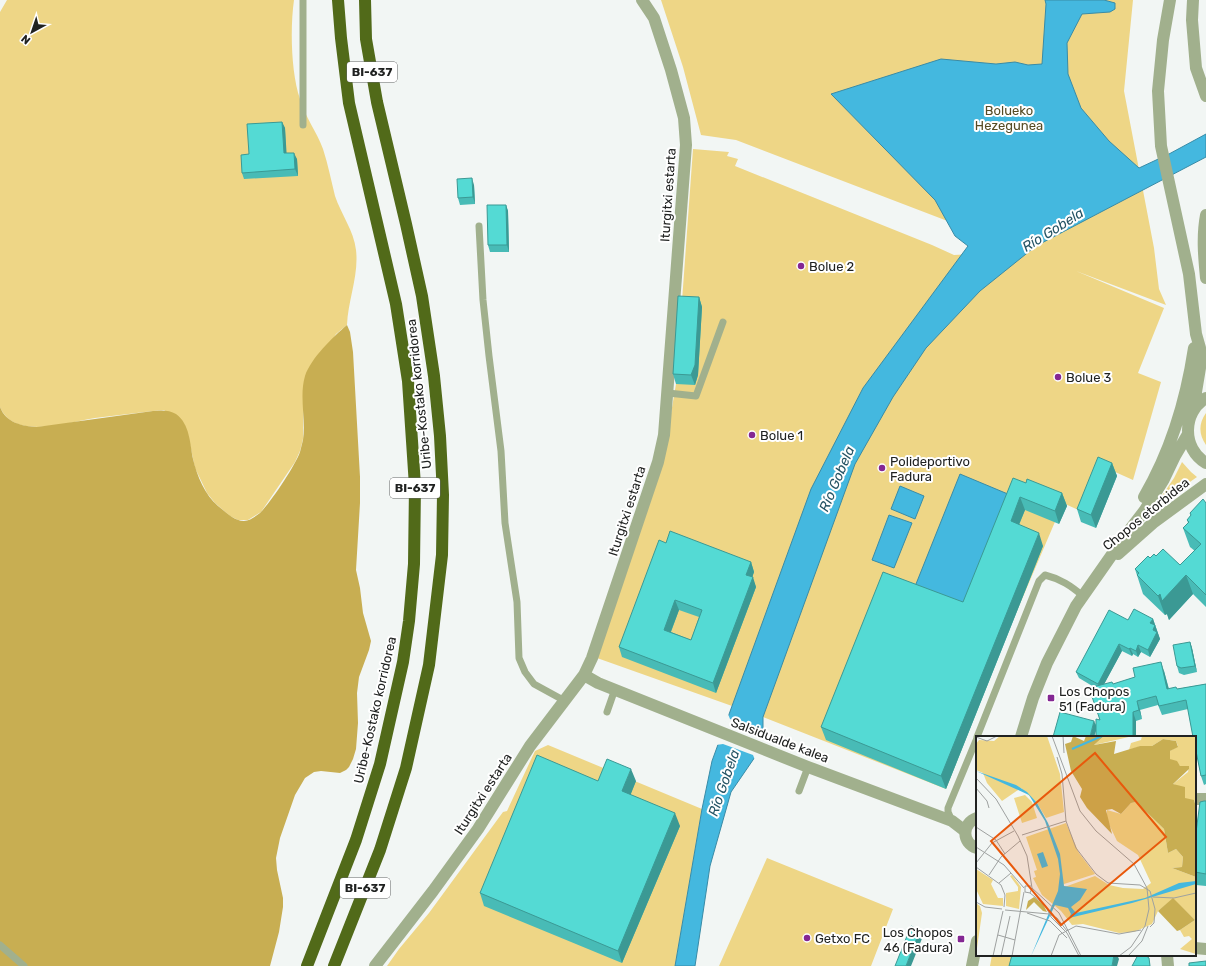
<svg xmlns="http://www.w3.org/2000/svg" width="1206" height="966" font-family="Rubik,sans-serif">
<rect width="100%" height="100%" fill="#f2f6f4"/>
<path fill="#eed686" d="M 7,0 L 294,0 C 290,28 291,73 300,99 C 305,117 317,132 323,149 C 328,164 331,180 335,196 C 341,214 354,231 356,250 C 359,275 348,300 347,325 L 336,334 L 303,389 L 303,439 L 300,451 L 295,462 L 261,512 L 248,520 L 238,520 L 230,516 L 215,503 L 207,493 L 195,468 L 188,435 L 184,424 L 164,410 L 153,411 C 134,413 114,416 95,418 C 69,422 14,441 0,407 L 0,12 Z
M 661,0 L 1133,0 L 1124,91 L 1154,248 L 1159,289 L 1166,305 L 1076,271 L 1164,308 L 1138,373 L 1161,382 L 1133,480 L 1104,467 L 1085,513 L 1063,503 L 1008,632 L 946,789 L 763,717 L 597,658 L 663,461 L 676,384 L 693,149 L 729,152 L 727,156 L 738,159 L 735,166 L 932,245 L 954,255 L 1026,251 L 736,140 L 701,135 L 683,67 Z
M 1206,413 L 1206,445 C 1199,435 1198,424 1206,413 Z
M 1182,462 L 1191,472 L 1197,477 L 1167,498 L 1149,515 L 1174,478 Z
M 548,745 L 702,809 L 675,966 L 387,966 L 399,949 L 429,913 L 503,812 L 507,811 L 535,751 Z
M 767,858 L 893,909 L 871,966 L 719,966 Z
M 992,955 L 1018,955 L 1015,966 L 990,966 Z"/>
<path fill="#c8ae52" d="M 347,325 L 350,332 L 353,352 L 360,477 L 360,503 L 356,570 L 360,588 L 363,613 L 371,641 L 369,650 L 359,677 L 357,693 L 358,723 L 356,749 L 353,759 L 349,767 L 346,770 L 340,773 L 321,771 L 314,772 L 305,778 L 295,795 L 280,838 L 276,858 L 277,870 L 283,898 L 283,907 L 279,932 L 270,966 L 0,966 L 0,407 C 6,423 22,426 37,427 L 153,411 C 161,410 170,410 176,414 C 190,424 190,444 193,459 C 197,476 205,495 218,506 C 226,512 234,521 244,521 C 250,521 256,516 260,513 C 271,502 295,466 300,452 C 301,448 302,444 303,440 C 306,419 299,396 305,376 C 311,358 333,337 347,325 Z"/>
<path fill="#44b8df" stroke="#398ba6" d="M 1045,0 L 1104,0 L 1115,3 L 1115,9 L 1110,12 L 1082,14 L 1067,43 L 1068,74 L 1081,108 L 1109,141 L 1139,168 L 1169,154 L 1206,134 L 1206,157 L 1036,246 L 980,291 L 926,348 L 893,397 L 855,464 L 763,717 L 763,736 L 755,757 L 731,792 L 710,866 L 695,966 L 675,966 L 702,809 L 712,761 L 811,489 L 863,388 L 968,246 L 955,236 L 935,200 L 831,94 L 941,59 L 996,64 L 1015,62 L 1028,65 L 1042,64 L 1046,4 Z
M 960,474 L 1015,497 L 968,615 L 912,594 Z
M 900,486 L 924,496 L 915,519 L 891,509 Z
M 889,515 L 912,523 L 894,568 L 872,560 Z"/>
<path fill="#f2f6f4" d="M 728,714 L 730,719 L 760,731 L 765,729 L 765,736 L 755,760 L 753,755 L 723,744 L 716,745 Z"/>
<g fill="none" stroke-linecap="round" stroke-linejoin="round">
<path stroke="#a1b08d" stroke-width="7" d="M 303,0 L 303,125
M 479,226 L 483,300 L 489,356 L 501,451 L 505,523 L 517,602 L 519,658 L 525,672 L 534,684 L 565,701
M 668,393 L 696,396 L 723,322
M 607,712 L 615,689
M 977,737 L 1039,581 L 1045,575 C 1061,579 1071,586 1083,596
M 799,791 L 808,767
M 952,821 L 948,812 L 948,808 L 977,738
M 0,945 L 24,966"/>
<path stroke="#a1b08d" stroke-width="12" d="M 584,675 L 598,683 L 808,767 L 952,821 L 965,831
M 1195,799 L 1206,799
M 1195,948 L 1206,949
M 1167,955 L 1168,966
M 375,966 L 433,891 L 478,829 L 530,746 L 584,675 L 592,658 L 658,462 L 664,435 L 686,145 L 684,118 L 671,70 L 654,18 L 642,0"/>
<path stroke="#a1b08d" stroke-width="12" d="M 1170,0 L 1163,40 L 1158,91 L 1161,146 L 1189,274 L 1196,334 L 1200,348 L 1200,368 L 1193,410
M 1193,0 L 1192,20 L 1196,68 L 1206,96
M 1206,215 C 1202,236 1204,257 1206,278
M 1206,398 C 1182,412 1182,449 1206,463
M 1144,497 C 1171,451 1186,401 1194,348
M 1118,554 L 1153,523 L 1206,484
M 1021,737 L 1033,698 L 1047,663 L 1076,606 L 1125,536 L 1145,510 L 1164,479 L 1175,456 L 1188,434
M 977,818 C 962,823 961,843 977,848
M 972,966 L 977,941"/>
<path stroke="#516a19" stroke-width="12" d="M 307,966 L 356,840 L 380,764 L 403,662 L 409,621 L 414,564 L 415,486 L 408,381 L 396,304 L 349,103 L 341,38 L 338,0
M 334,966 L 380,850 L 406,768 L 429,665 L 442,555 L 443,495 L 440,436 L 434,376 L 422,296 L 406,224 L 377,102 L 366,39 L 365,0"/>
</g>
<path fill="#48bbb6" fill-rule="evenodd" d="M 282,122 L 285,128 L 286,153 L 297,159 L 298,176 L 244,179 L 242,173 L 249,154 Z
M 474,185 L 475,204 L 460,205 L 458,198 Z
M 506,205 L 508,211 L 509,252 L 490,252 L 488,245 Z
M 699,297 L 702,307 L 698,375 L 695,385 L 676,384 L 673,374 Z
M 1112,463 L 1117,476 L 1096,528 L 1081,522 L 1077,509 Z
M 1026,483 L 1062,493 L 1067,506 L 1059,524 L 1025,510 L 1019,525 L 1043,546 L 946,789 L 826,740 L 821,727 L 963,602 Z
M 1206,503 L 1206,607 L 1193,594 L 1169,620 L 1167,614 L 1165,615 L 1143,594 L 1135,569 L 1150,558 L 1156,556 L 1180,565 L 1195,551 L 1190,547 L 1183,528 L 1188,523 L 1187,520 L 1191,516 L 1190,513 Z
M 666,543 L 751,562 L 754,572 L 752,577 L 756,587 L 716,693 L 622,657 L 619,647 ZM 679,610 L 699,617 L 691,640 L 671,632 Z
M 1153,619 L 1160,639 L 1150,657 L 1141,652 L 1138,657 L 1133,654 L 1132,656 L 1122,651 L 1104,684 L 1113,684 L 1164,671 L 1169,689 L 1177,689 L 1206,684 L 1206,784 L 1204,785 L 1201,776 L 1188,709 L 1162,715 L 1158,705 L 1140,710 L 1142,719 L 1136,721 L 1136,737 L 1096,737 L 1096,730 L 1094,721 L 1096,725 L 1100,720 L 1094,687 L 1079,678 L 1076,672 L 1128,620 Z
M 1190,642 L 1192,648 L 1197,672 L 1184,675 L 1179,673 L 1177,666 Z
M 598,781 L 636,781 L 630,795 L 680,826 L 622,963 L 484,906 L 480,893 Z
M 1206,801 L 1206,886 L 1196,885 L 1195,883 L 1195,840 Z"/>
<path fill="#3b9994" d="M 282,122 L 285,128 L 287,160 L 284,153 Z
M 294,153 L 297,159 L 298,176 L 295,169 Z
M 472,178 L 474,185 L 475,204 L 473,197 Z
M 506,205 L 508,211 L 509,252 L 507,245 Z
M 699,297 L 702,307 L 698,375 L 695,385 L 691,375 Z
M 1112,463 L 1117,476 L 1096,528 L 1091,515 Z
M 1062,493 L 1067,506 L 1059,524 L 1055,511 Z
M 1020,497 L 1025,510 L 1015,534 L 1011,521 Z
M 1039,533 L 1043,546 L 946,789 L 941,776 Z
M 751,562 L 754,572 L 750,584 L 746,575 Z
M 1186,575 L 1193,594 L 1169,620 L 1167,614 L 1165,615 L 1158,596 L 1160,594 Z
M 753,577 L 756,587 L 716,693 L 713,683 Z
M 675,600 L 679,610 L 668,639 L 664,630 Z
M 1153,619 L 1160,639 L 1150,657 L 1148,650 L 1150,623 Z
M 1190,642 L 1192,648 L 1197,672 L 1195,666 Z
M 1119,644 L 1122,651 L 1101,690 L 1098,684 Z
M 1138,645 L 1141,652 L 1138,657 L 1136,651 Z
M 1130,648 L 1133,654 L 1132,656 L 1129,649 Z
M 1161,662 L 1164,671 L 1171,698 L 1167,689 Z
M 1137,701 L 1140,710 L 1142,719 L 1139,710 Z
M 1133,712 L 1136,721 L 1136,737 L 1133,737 Z
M 1094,721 L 1097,728 L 1094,737 L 1090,737 Z
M 631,769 L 636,781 L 627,804 L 622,791 Z
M 675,813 L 680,826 L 622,963 L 618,951 Z
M 920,930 L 923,936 L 911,966 L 906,966 Z
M 1114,955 L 1117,955 L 1119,959 L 1117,966 L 1112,966 Z"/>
<path fill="#54dad4" stroke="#3b9994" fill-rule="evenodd" d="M 282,122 L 284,153 L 294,153 L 295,169 L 242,173 L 241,155 L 249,154 L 247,124 Z
M 472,178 L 473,197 L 458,198 L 457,179 Z
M 487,205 L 506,205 L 507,245 L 488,245 Z
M 678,296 L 699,297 L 695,365 L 691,375 L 673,374 Z
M 1098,457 L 1112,463 L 1091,515 L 1077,509 Z
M 1013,478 L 1026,483 L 1027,479 L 1062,493 L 1055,511 L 1020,497 L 1011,521 L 1039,533 L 941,776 L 821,727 L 883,572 L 963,602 Z
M 1203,499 L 1206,503 L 1206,595 L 1186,575 L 1162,601 L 1160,594 L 1158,596 L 1137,575 L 1139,573 L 1135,569 L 1148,556 L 1150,558 L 1154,554 L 1156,556 L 1163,549 L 1180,565 L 1201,544 L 1183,528 L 1189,522 L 1187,520 L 1191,515 L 1190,513 Z
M 670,531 L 751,562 L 746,575 L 753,577 L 713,683 L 619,647 L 659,540 L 666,543 ZM 675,600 L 702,610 L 691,640 L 664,630 Z
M 1134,609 L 1153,619 L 1150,623 L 1155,625 L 1153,630 L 1157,632 L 1148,650 L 1138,645 L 1136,651 L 1130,648 L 1129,649 L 1119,644 L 1098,684 L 1076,672 L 1109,610 L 1128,620 Z
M 1190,642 L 1195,666 L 1181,668 L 1177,666 L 1173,645 Z
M 1161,662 L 1167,689 L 1176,687 L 1177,689 L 1206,684 L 1206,775 L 1201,776 L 1195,746 L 1195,737 L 1193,737 L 1186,700 L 1159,706 L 1156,696 L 1137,701 L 1139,710 L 1133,712 L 1133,737 L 1096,737 L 1096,719 L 1100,720 L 1089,688 L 1112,682 L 1113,684 L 1135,677 L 1133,668 Z
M 1060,712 L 1094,721 L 1090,737 L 1053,737 Z
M 537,755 L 598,781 L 607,759 L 631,769 L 622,791 L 675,813 L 618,951 L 480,893 Z
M 1204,801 L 1206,801 L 1206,874 L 1195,872 L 1195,840 L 1200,802 Z
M 911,926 L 920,930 L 906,966 L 895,966 Z
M 1012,955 L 1114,955 L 1112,966 L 1009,966 Z
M 1138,955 L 1145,955 L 1149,958 L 1150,966 L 1132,966 Z
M 1206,961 L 1206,966 L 1189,966 L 1189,963 Z"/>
<g fill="#842793" stroke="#fff" stroke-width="1.5">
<circle cx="801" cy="266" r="4"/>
<circle cx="1058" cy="377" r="4"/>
<circle cx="752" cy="435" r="4"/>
<circle cx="882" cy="468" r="4"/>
<rect x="1047" y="694" width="8" height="8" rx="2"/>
<circle cx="807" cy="938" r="4"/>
<rect x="957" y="935" width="8" height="8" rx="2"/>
</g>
<g text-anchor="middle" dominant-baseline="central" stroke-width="4" stroke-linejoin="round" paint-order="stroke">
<g fill="#fff" stroke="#636464" stroke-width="1">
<rect x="347" y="62" width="50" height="20" rx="3"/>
<rect x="390" y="478" width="50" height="20" rx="3"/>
<rect x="340" y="878" width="50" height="20" rx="3"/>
</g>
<g font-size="12" font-weight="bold" fill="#202221">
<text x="372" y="72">BI-637</text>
<text x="415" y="488">BI-637</text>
<text x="365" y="888">BI-637</text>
</g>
<g font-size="13" fill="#564b24" stroke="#fff">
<text x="1009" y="110">Bolueko<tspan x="1009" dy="15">Hezegunea</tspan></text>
</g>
<g font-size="13" fill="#202221" stroke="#fff">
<text transform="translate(668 195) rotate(-86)">Iturgitxi estarta</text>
<text transform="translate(419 394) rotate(-96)">Uribe-Kostako korridorea</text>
<text transform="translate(627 511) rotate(-72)">Iturgitxi estarta</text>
<text transform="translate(1146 514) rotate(-39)">Chopos etorbidea</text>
<text transform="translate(375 710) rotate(-77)">Uribe-Kostako korridorea</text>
<text transform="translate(780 740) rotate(21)">Salsidualde kalea</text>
<text transform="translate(483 794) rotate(-57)">Iturgitxi estarta</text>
</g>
<g font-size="13" fill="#202221" stroke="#fff" text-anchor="start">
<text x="809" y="266">Bolue 2</text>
<text x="1066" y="377">Bolue 3</text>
<text x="760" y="435">Bolue 1</text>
<text x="890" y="461">Polideportivo<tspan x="890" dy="15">Fadura</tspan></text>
<text x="1059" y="691">Los Chopos<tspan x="1059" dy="15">51 (Fadura)</tspan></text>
<text x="953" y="932" text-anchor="end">Los Chopos<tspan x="953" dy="15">46 (Fadura)</tspan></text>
<text x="815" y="938">Getxo FC</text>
</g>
<g font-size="14" font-style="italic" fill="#255465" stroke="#fff">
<text transform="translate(1053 230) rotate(-32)">Río Gobela</text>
<text transform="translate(837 479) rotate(-67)">Río Gobela</text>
<text transform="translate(724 783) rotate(-71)">Río Gobela</text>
</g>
</g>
<g transform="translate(976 736)">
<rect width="220" height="220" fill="#f2f6f4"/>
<path d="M 24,0 L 71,0 L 84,38 L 88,76 L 70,82 L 61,67 L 45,52 L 26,65 L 11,47 L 7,37 L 0,34 L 0,8 L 3,4 L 18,5 ZM 128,0 L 157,0 L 118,9 ZM 166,0 L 220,0 L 220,71 L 218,64 L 210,64 L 202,50 L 197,48 L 212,36 L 213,31 L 204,30 L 194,23 L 194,15 L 202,10 L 200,5 L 187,3 L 176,10 L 165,10 L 153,14 L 155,7 L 165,4 ZM 49,59 L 56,66 L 61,82 L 46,87 L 38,62 ZM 160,66 L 188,93 L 192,117 L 200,113 L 207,121 L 206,131 L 196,132 L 220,141 L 220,218 L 204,213 L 216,203 L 213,200 L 208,201 L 204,194 L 219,184 L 197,163 L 182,175 L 176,188 L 158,196 L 143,197 L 107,188 L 96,189 L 85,175 L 66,159 L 57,142 L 60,141 L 58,135 L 61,134 L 50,101 L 90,87 L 103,117 L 119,138 L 88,148 L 83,153 L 119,140 L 133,149 L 147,152 L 167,153 L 175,147 L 162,119 L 141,105 L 131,84 L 131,74 L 145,78 L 155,67 ZM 0,133 L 17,144 L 15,148 L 22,162 L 27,162 L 27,170 L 7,168 L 0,153 ZM 36,139 L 45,151 L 43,173 L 30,170 L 30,157 L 42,155 L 42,151 L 34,140 ZM 0,167 L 4,170 L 6,177 L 0,219 Z" fill="#eed686"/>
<path d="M 97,0 L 108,5 L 110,0 L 128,0 L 118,9 L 140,5 L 138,18 L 164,10 L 176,10 L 187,3 L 200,5 L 202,11 L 194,15 L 194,23 L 201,25 L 204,30 L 213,30 L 213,33 L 197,48 L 209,51 L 209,62 L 218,64 L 220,71 L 220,141 L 196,132 L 206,131 L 207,121 L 200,113 L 192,117 L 188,93 L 160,66 L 155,67 L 145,78 L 136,73 L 130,74 L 136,98 L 111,72 L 104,61 L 106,53 L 95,35 L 89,8 L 95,6 ZM 58,161 L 67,168 L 71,176 L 67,175 L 58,166 L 50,174 L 52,165 ZM 197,162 L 219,184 L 204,194 L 201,195 L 182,175 Z" fill="#c8ae52"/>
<path d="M 0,35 L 40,49 L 51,56 L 61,67 L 72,87 L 84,118 L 88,150 L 111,153 L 104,164 L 95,171 L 100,177 L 169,162 L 203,147 L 220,145 L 220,148 L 156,167 L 93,182 L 95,178 L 92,172 L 79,169 L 55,220 L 82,155 L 84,138 L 82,123 L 69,85 L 53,59 ZM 67,116 L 72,130 L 66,132 L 61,118 Z" fill="#44b8df"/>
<path fill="none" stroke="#44b8df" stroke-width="2" d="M 96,13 L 126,0"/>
<path fill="none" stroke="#9ea1a0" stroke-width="1" d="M 76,0 L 104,75 L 120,95 L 158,128 L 171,152 L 173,173 L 169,190 L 155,211 L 143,220M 87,0 L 88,17M 0,1 L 11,5 L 21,0M 81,21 L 86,38 L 90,85 L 100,112 L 120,138 L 132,147 L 164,149 L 174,155 L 179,173 L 178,187 L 174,191M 0,42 L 20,63 L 42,100 L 51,120 L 56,152 L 54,157 L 49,156 L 49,150 L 55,150M 0,52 L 11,65 L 13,72M 0,91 L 20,104 L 29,118M 46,99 L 90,85M 0,111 L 28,129 L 48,152M 0,127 L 16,107 L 38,95M 0,131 L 25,149 L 29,159 L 28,171M 13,139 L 25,121 L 44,105M 23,147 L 35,137M 56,152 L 83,177 L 105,220M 54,157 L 69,169 L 75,181 L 91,197 L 103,220M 177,161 L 198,162 L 220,157M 0,166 L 9,171 L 26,173M 29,174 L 73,178 L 81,182 L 91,195M 51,177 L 74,185 L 91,202M 22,199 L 39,204M 17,220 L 27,175M 25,220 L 34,180M 36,220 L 48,156M 75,220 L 83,199 L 100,190 L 143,198 L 165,194M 152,220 L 166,205 L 172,190"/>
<path fill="#e8590c" fill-opacity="0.15" stroke="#e8590c" stroke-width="2" d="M 119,17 L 190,101 L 85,189 L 15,105 Z"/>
<rect width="220" height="220" fill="none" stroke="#202221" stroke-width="2"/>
</g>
<g transform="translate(32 32) rotate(220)" stroke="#ffffff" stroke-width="3" paint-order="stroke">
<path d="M0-3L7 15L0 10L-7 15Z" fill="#202221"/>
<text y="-6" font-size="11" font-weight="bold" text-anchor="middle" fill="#202221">N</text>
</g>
</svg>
